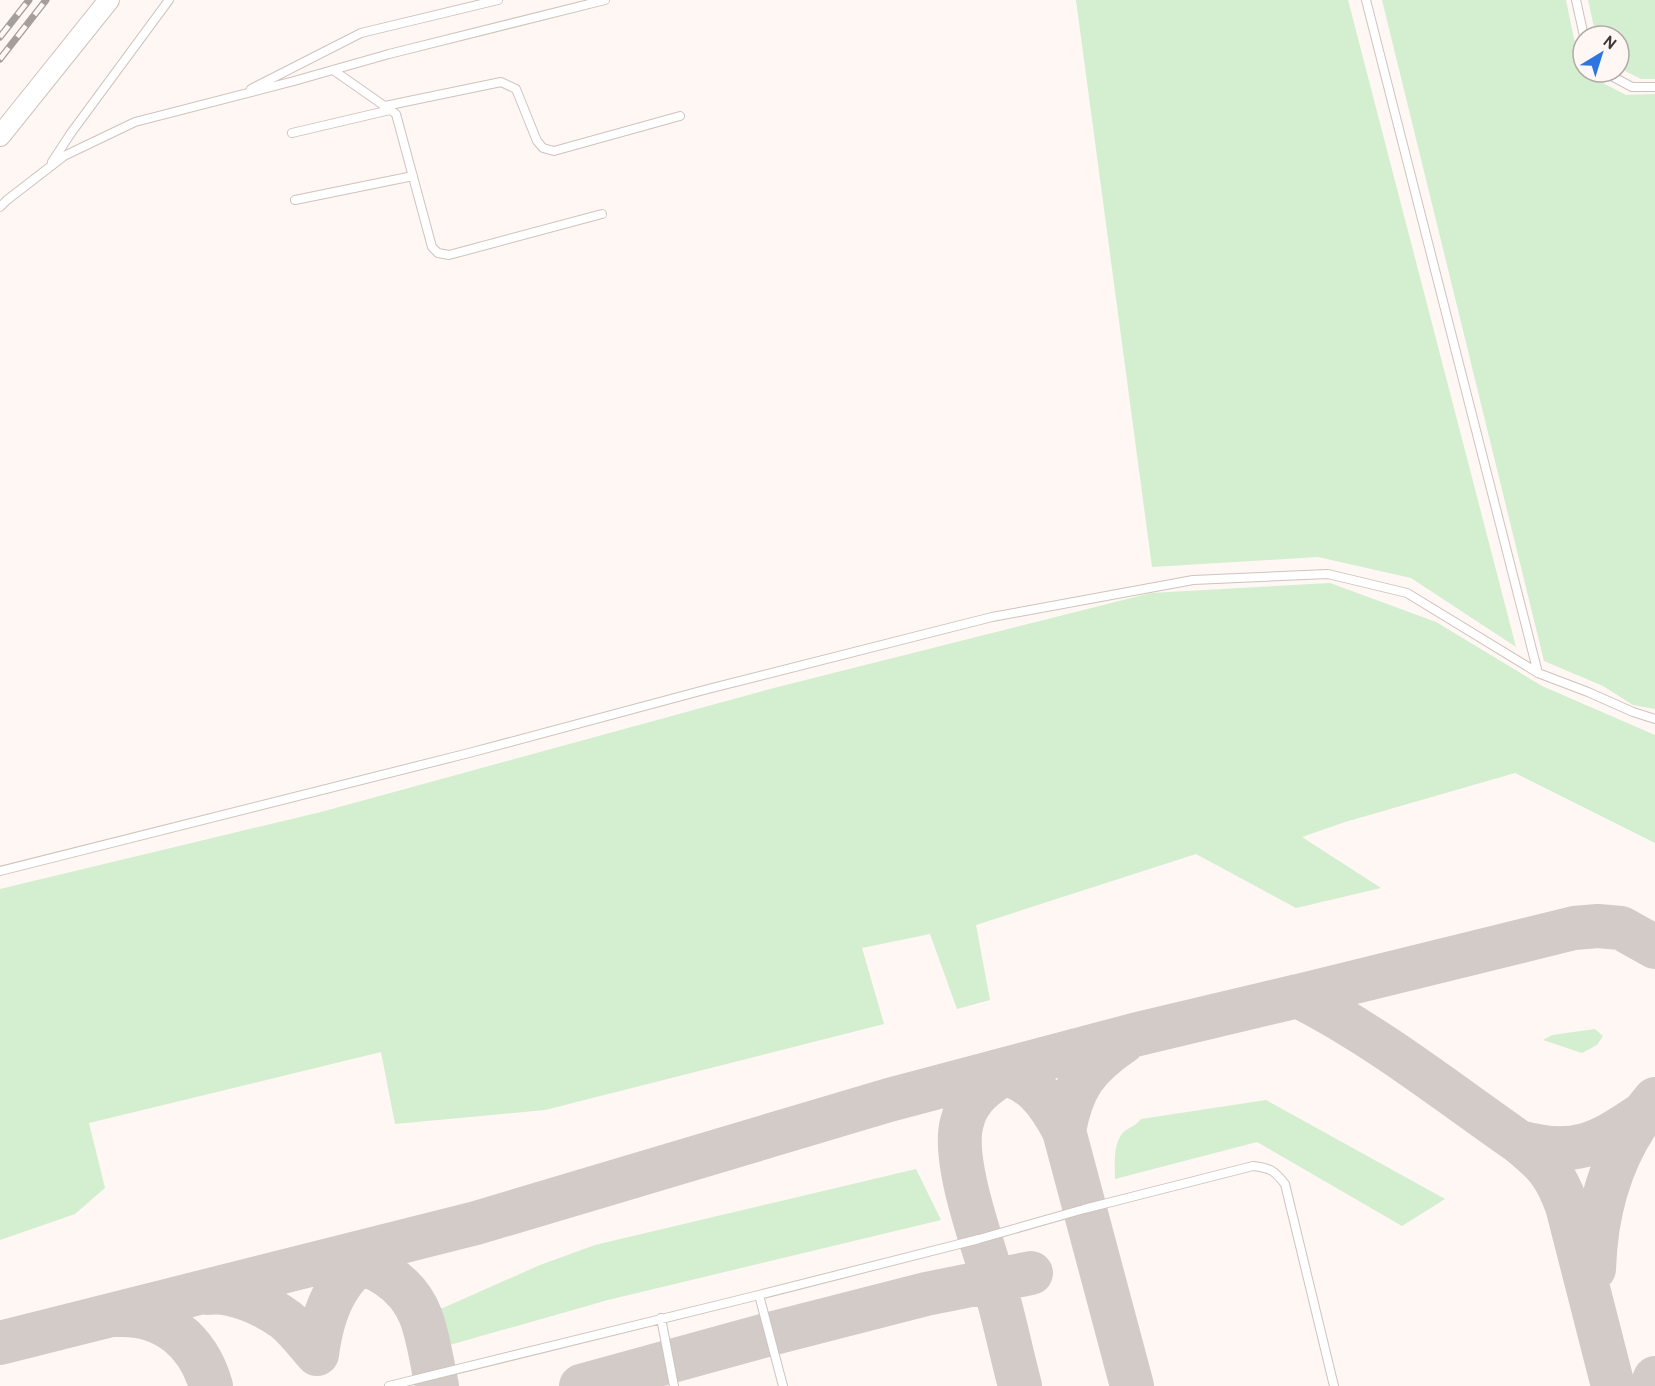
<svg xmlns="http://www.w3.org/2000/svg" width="1655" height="1386" font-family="Overpass,sans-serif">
<rect width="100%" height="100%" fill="#fef7f3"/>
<path fill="#d4eed0" d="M 1076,0 L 1348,0 L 1516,647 L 1411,578 L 1318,557 L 1152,567 Z
M 1382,0 L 1566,0 L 1574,39 L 1583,54 L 1583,72 L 1594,72 L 1599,81 L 1626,95 L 1655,94 L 1655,709 L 1633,705 L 1603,686 L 1544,661 Z
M 1588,0 L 1655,0 L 1655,79 L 1641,79 L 1619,68 L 1619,36 L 1596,36 Z
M 1330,583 L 1436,622 L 1542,686 L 1655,735 L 1655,843 L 1515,773 L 1345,822 L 1302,837 L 1381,888 L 1296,908 L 1196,854 L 976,925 L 990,1000 L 957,1009 L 930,934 L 862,948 L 884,1024 L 545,1110 L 395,1124 L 381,1052 L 89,1123 L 105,1188 L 75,1214 L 0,1240 L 0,889 L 321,812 L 770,689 L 1151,593 Z
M 1595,1029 L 1603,1036 L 1597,1045 L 1582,1053 L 1543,1040 L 1552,1035 Z
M 1266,1100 L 1445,1199 L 1402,1226 L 1257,1142 L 1115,1179 C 1115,1165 1113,1145 1122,1134 C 1126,1128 1135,1127 1141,1119 Z
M 916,1169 L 941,1220 L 608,1300 L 446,1346 L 436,1311 L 540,1265 L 595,1245 Z"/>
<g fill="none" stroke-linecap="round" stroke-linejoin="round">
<path stroke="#d2cbc8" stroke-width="44" d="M 1298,996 L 1574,928 L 1598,926 L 1621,928 L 1655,947
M 996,1072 C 1032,1077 1049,1102 1064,1131 L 1132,1386
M 1006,1072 C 986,1085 968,1097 962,1122 C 951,1160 983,1244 994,1283 C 1004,1317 1011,1352 1020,1386
M 1064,1131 C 1072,1087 1086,1067 1123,1042
M 1519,1142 C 1573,1157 1597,1145 1641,1115
M 336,1261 C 372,1259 408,1283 421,1317 C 429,1339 432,1364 437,1386
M 1594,1269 C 1596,1207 1614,1147 1655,1099
M 208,1293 C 233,1290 266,1305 286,1320 C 298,1330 307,1343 317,1354 C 323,1309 338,1271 381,1250
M 117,1315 C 165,1313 198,1341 211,1386
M 0,1343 L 476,1223 L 889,1100 L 1134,1035 L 1298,996 C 1377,1036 1447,1092 1519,1142 C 1546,1164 1555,1173 1567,1206 L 1613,1386
M 581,1386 L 770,1334 L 926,1294 L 1031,1273
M 1652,1386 L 1655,1378"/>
<g stroke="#cfc3bd" stroke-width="10">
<path id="service" d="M 1366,0 L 1538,673
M 1576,0 L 1584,36
M 333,70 L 396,114 L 432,247 L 438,253 L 449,255 L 602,214
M 1604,72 L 1632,87 L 1655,87
M 251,89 L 361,33 L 498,0
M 385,106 L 501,82 L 516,89 L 537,141 L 543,148 L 554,151 L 680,116
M 292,133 L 390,110
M 52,162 L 71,133 L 169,0
M 295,200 L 413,176
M 0,207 L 7,200 L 64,156 L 135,122 L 294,81 L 389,54 L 605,0
M 0,871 L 469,753 L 708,689 L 992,617 L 1193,580 L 1328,574 L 1407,593 L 1538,673 L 1588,692 L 1633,712 L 1655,719
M 661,1318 L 674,1386
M 389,1386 L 759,1295
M 783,1386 L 759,1295 L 979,1239 L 1084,1209 L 1253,1166 C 1270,1168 1274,1170 1285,1184 L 1334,1386"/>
</g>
<g stroke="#cfc3bd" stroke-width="22">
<path id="tertiary" d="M 0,136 L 109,0"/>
</g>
<use href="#service" stroke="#fff" stroke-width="8"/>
<use href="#tertiary" stroke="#fff" stroke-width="20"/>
<g stroke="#a59f9c" stroke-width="7">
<path id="rail" d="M 0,37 L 29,0
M 0,59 L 46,0"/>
</g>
<use href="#rail" stroke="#fef7f3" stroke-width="4.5" stroke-dasharray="14" stroke-linecap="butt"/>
</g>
<g transform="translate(1601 54) rotate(38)"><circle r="28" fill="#fef7f3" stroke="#b1aba8" stroke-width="1.5"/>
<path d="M0-4.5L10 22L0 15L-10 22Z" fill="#2d76e2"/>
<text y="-9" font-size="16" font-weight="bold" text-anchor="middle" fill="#3e3937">N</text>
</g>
</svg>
